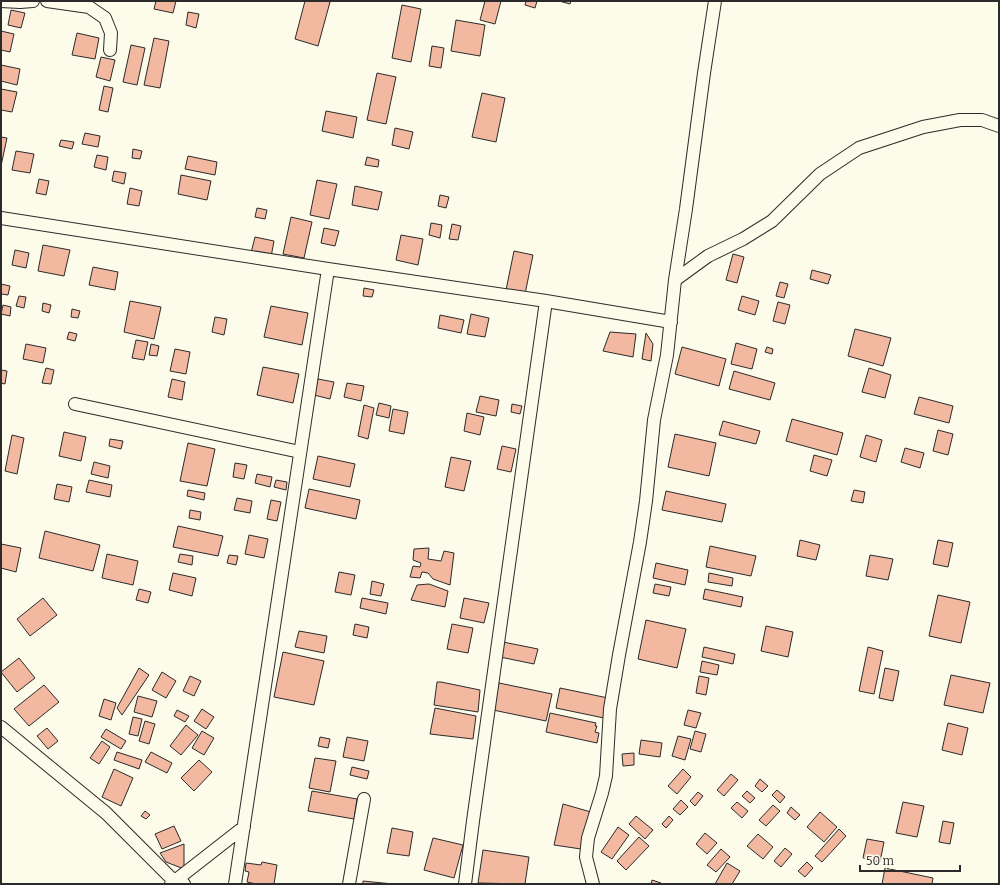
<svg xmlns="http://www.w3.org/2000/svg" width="1000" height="885" font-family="Bitter,serif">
<rect width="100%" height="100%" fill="#fdfbea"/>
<path fill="#f2b8a0" stroke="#2b2b2b" d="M 156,1 L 176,1 L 173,13 L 154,9 Z
M 305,1 L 327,1 L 330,2 L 318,46 L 295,39 Z
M 485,1 L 501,1 L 495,24 L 480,20 Z
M 526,1 L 537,1 L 535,8 L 525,5 Z
M 559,1 L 571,1 L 570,4 Z
M 402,5 L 421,9 L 411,62 L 392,58 Z
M 11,10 L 25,13 L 21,28 L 8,25 Z
M 188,12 L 199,14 L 196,28 L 186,25 Z
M 456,20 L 485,25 L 480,56 L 451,51 Z
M 1,31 L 14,34 L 10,52 L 1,50 Z
M 77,33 L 99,38 L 95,59 L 72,55 Z
M 154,38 L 169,41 L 160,88 L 144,85 Z
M 131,45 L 145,48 L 137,85 L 123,82 Z
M 432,46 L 444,48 L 441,68 L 429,66 Z
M 101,57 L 115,60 L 110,81 L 96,77 Z
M 1,65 L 20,69 L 17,85 L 1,81 Z
M 377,73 L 396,77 L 386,124 L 367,120 Z
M 104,86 L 113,88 L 108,112 L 99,110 Z
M 1,89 L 17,92 L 12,112 L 1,110 Z
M 482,93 L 505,98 L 496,142 L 472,137 Z
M 326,111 L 357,117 L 353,138 L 322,131 Z
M 395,128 L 413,132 L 409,149 L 392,145 Z
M 85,133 L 100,136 L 98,147 L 82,144 Z
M 1,137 L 7,138 L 1,166 Z
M 61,140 L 74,142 L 72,149 L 59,146 Z
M 133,149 L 142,151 L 140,159 L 132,158 Z
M 16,151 L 34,154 L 30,173 L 12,170 Z
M 97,155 L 108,157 L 106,170 L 94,167 Z
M 188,156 L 217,162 L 215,175 L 185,169 Z
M 367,157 L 379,160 L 378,167 L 365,165 Z
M 114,171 L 126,173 L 124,184 L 112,181 Z
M 181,175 L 211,181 L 207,200 L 178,194 Z
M 39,179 L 49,181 L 46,195 L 36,193 Z
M 317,180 L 337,184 L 329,219 L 310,215 Z
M 355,186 L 382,192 L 378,210 L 352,205 Z
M 130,188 L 142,191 L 139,206 L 127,204 Z
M 440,195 L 449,197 L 446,208 L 438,206 Z
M 257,208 L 267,210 L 265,219 L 255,217 Z
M 291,217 L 312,222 L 304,258 L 283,254 Z
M 431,223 L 442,225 L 440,238 L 429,235 Z
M 452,224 L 461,226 L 458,240 L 449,239 Z
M 324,228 L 339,231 L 335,246 L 321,243 Z
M 401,235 L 423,239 L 418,265 L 396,260 Z
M 255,237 L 274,241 L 271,257 L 251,253 Z
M 43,245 L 70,250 L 64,276 L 38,271 Z
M 15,250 L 29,253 L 26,268 L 12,265 Z
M 514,251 L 533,255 L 525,294 L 506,290 Z
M 733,254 L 744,257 L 737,283 L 726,280 Z
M 93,267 L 118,272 L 115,290 L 89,285 Z
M 812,270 L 831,275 L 828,284 L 810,279 Z
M 780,282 L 788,284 L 784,298 L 776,296 Z
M 1,284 L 10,286 L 8,295 L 1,294 Z
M 364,288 L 374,290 L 372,297 L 363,296 Z
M 19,296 L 26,297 L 24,308 L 16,306 Z
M 742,296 L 759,301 L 755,315 L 738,310 Z
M 130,301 L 161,307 L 154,339 L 124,332 Z
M 778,302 L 790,305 L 785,324 L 773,321 Z
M 43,303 L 51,305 L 49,313 L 42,311 Z
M 3,305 L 11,307 L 10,316 L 1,314 Z
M 271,306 L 308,313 L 302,345 L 264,337 Z
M 72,309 L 80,311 L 78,318 L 71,317 Z
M 471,314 L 489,318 L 485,337 L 467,334 Z
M 440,315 L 464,320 L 461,333 L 438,328 Z
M 215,317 L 227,319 L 224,335 L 212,332 Z
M 855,329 L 891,338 L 883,366 L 848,356 Z
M 69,332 L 77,334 L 75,341 L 67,339 Z
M 610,332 L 636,334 L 633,357 L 603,351 Z
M 646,333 L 653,344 L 651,361 L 642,359 Z
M 136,340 L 148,342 L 144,360 L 132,358 Z
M 736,343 L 757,349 L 752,369 L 731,364 Z
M 26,344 L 46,348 L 43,363 L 23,359 Z
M 151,344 L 159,346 L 157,356 L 149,355 Z
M 682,347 L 726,359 L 719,386 L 675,374 Z
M 767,347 L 773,349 L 772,354 L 765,352 Z
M 175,349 L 190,352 L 186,374 L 170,371 Z
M 263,367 L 299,374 L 293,403 L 257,395 Z
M 46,368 L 54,370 L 51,384 L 42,383 Z
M 869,368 L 891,375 L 885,398 L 862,392 Z
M 1,370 L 7,371 L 5,384 L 1,383 Z
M 734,371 L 775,383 L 770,400 L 729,389 Z
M 172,379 L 185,382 L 182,400 L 168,397 Z
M 318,379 L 334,382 L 330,399 L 314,395 Z
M 347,383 L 364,386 L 361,401 L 344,397 Z
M 480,396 L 499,400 L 496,416 L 476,412 Z
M 919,397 L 953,406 L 949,423 L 914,414 Z
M 379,403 L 391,406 L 389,418 L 376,415 Z
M 512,404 L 522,406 L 520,414 L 511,412 Z
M 364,405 L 374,408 L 368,439 L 358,436 Z
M 393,409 L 408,412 L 404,434 L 389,431 Z
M 467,413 L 484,417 L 480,435 L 464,431 Z
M 792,419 L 843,433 L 837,455 L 786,441 Z
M 723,421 L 760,431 L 756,444 L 719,435 Z
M 938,430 L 953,434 L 948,455 L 933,451 Z
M 64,432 L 86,437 L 81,461 L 59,456 Z
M 675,434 L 716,443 L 709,476 L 668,467 Z
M 12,435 L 24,438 L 17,474 L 5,471 Z
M 866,435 L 882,440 L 876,462 L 860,457 Z
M 110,439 L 123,441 L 121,449 L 109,446 Z
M 188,443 L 215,449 L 207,486 L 180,481 Z
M 502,446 L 516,449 L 511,472 L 497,469 Z
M 905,448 L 924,453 L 920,468 L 901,462 Z
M 814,455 L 832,460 L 827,476 L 810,471 Z
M 318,456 L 355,464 L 350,487 L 313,479 Z
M 451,457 L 471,461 L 464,491 L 445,487 Z
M 94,462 L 110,466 L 108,478 L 91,474 Z
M 235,463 L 247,465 L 244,479 L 233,477 Z
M 257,474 L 272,477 L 270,487 L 255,483 Z
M 89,480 L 112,485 L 110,497 L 86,492 Z
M 276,480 L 287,482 L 286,490 L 274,487 Z
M 57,484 L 72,487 L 69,502 L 54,499 Z
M 309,489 L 360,500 L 356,519 L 305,508 Z
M 188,490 L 205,493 L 204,500 L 187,496 Z
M 854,490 L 865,492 L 863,503 L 851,501 Z
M 666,491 L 726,504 L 722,522 L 662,510 Z
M 237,498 L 252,501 L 250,513 L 234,510 Z
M 271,500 L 281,502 L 277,521 L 267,519 Z
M 190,510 L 201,512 L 200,520 L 189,518 Z
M 178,526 L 223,536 L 218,556 L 173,547 Z
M 45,531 L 100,545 L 93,571 L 39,558 Z
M 249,535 L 268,539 L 264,558 L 245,554 Z
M 800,540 L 820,545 L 816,560 L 797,556 Z
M 938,540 L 953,543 L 948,567 L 933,564 Z
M 1,544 L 21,548 L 16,572 L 1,568 Z
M 710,546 L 756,556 L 751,576 L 706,567 Z
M 429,548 L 428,559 L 441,561 L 444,551 L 454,553 L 450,585 L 433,579 L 428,573 L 422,572 L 420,578 L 410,577 L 413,566 L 420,567 L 421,563 L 413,560 L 414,549 Z
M 107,554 L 138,561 L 133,585 L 102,578 Z
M 180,554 L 193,556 L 192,565 L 178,562 Z
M 229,555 L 238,556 L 236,565 L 227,563 Z
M 870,555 L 893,559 L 888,580 L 866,576 Z
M 656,563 L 688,570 L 685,585 L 653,578 Z
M 339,572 L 355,575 L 351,595 L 335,592 Z
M 173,573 L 196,578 L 192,596 L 169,590 Z
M 709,573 L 733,578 L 732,586 L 708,582 Z
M 372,581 L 384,584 L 381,596 L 370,594 Z
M 429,584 L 448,591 L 445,607 L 411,600 L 417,585 Z
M 655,584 L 671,587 L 669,596 L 653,593 Z
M 139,589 L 151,592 L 148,603 L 136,600 Z
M 705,589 L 743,597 L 741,607 L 703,599 Z
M 938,595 L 970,602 L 961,643 L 929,636 Z
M 43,598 L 57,615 L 30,636 L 17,619 Z
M 362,598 L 388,603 L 386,614 L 360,608 Z
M 464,598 L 489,603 L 484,623 L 460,618 Z
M 646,620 L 686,629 L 677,668 L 638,659 Z
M 355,624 L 369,627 L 367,638 L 353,635 Z
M 452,624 L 473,628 L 468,653 L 447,649 Z
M 766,626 L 793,632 L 788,657 L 761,651 Z
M 299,631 L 327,636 L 324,653 L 295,647 Z
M 503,642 L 538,649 L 534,664 L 500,657 Z
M 704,647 L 735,654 L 733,664 L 702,657 Z
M 868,647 L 883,651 L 874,694 L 859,691 Z
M 283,652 L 324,661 L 314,705 L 274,697 Z
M 19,658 L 35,678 L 17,692 L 1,672 Z
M 702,661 L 719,665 L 717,675 L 700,672 Z
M 139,668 L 149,675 L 122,715 L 117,708 Z
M 885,668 L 899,671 L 893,701 L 879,698 Z
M 162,672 L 176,681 L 166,698 L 152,690 Z
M 951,675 L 990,683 L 983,713 L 944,705 Z
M 190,676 L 201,681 L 194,696 L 183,691 Z
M 699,676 L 709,678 L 706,695 L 696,693 Z
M 437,682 L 441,682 L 480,690 L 478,712 L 434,705 Z
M 499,683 L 552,694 L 546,721 L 493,710 Z
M 44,685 L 59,702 L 29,726 L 14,709 Z
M 560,688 L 608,698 L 604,718 L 556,708 Z
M 138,696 L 157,701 L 152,717 L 134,712 Z
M 104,699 L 116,703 L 111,720 L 99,716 Z
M 435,708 L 476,716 L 473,739 L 430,734 Z
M 202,709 L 214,717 L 206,729 L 194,721 Z
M 177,710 L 189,716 L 185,722 L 174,716 Z
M 688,710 L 701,713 L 696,728 L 684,725 Z
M 550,713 L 596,723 L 595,726 L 597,726 L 595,732 L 599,733 L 597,743 L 546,732 Z
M 133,717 L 142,719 L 138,736 L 129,734 Z
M 145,721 L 155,724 L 149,744 L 139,741 Z
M 948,723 L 968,728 L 962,755 L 942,750 Z
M 186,725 L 198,735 L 181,755 L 170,746 Z
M 47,728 L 58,741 L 48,749 L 37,736 Z
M 106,729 L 126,741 L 121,749 L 101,737 Z
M 202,731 L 214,738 L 204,755 L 192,748 Z
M 695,731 L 706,734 L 701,752 L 690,749 Z
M 678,736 L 691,739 L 685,760 L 672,756 Z
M 320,737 L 330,739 L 328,748 L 318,746 Z
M 347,737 L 368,741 L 364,761 L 343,757 Z
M 641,740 L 662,743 L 660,757 L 639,754 Z
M 102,741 L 110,747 L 99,764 L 90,758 Z
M 117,752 L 142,760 L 139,769 L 114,760 Z
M 151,752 L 172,763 L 167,773 L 145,762 Z
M 634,753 L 634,765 L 623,766 L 622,754 Z
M 315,758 L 336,761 L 330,792 L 309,788 Z
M 199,760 L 212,772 L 194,791 L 181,778 Z
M 352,767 L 369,771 L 367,779 L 350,775 Z
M 114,769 L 133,778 L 121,806 L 102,797 Z
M 683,769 L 691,777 L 677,794 L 668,786 Z
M 731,774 L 738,780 L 724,796 L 717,790 Z
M 760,779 L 768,786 L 762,792 L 755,786 Z
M 777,790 L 785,797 L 780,803 L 772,795 Z
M 312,791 L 357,799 L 354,819 L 308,811 Z
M 747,791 L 755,798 L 750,803 L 742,796 Z
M 698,792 L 703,796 L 695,806 L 690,801 Z
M 681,800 L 688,807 L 680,815 L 673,809 Z
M 737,802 L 748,811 L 742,818 L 731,808 Z
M 903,802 L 924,806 L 917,837 L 896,833 Z
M 563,804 L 591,812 L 581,849 L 554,845 Z
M 773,805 L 780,811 L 766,826 L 759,820 Z
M 791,807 L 800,815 L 795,820 L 787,813 Z
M 145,811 L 150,815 L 146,819 L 141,816 Z
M 820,812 L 837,827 L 824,842 L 807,827 Z
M 636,816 L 653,830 L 645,839 L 629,824 Z
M 669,816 L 673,820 L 666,828 L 662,824 Z
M 943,821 L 954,823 L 950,844 L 939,842 Z
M 174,826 L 181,841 L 162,849 L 155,834 Z
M 618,827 L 629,835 L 612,859 L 601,852 Z
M 392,828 L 413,832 L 409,856 L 387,853 Z
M 839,829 L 846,836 L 822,862 L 815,856 Z
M 705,833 L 717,843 L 707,854 L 696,844 Z
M 758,834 L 773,847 L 763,859 L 747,846 Z
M 639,837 L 649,846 L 626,870 L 617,861 Z
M 433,838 L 463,845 L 454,878 L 424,870 Z
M 867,839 L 884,842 L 880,862 L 863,858 Z
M 184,844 L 184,869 L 166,862 L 160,853 Z
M 785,848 L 792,854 L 781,867 L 774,861 Z
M 721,849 L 730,857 L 716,872 L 707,865 Z
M 483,850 L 529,857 L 525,884 L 478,883 Z
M 262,862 L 277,865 L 274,884 L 256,884 L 247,882 L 249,872 L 245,871 L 246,863 L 261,865 Z
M 807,862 L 813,868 L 805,877 L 798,871 Z
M 727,863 L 740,871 L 732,884 L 715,884 Z
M 885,868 L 933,878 L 932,884 L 882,884 Z
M 652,880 L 661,883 L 660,884 L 651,884 Z
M 363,881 L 393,884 L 363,884 Z"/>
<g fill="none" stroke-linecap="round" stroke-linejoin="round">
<g stroke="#2b2b2b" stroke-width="14">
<path id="street" d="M 1,1 L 20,2 L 33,1
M 47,1 L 89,7 L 105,18 L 111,33 L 110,50
M 1,218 L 328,269 L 546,301 L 671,322
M 675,280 L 708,256 L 743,239 L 772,221 L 820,174 L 859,148 L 923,127 L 960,120 L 982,120 L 999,126
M 75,404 L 300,452
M 1,727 L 106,813 L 174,881 L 184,884
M 171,884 L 244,827
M 235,884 L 328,269
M 349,884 L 364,799
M 465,884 L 473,821 L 546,301
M 593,884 L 586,857 L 588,838 L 602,793 L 606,776 L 610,709 L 619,655 L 640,542 L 646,501 L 654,420 L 667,355 L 675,280 L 686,209 L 704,73 L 715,1"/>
</g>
<use href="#street" stroke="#fdfbea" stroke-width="12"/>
</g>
<rect width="1000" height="885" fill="none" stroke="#2b2b2b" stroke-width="4"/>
<path d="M860 865v6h100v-6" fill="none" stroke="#2b2b2b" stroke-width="2"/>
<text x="866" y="865" font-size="12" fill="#2b2b2b" stroke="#fdfbea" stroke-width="3" paint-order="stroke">50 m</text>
</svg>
